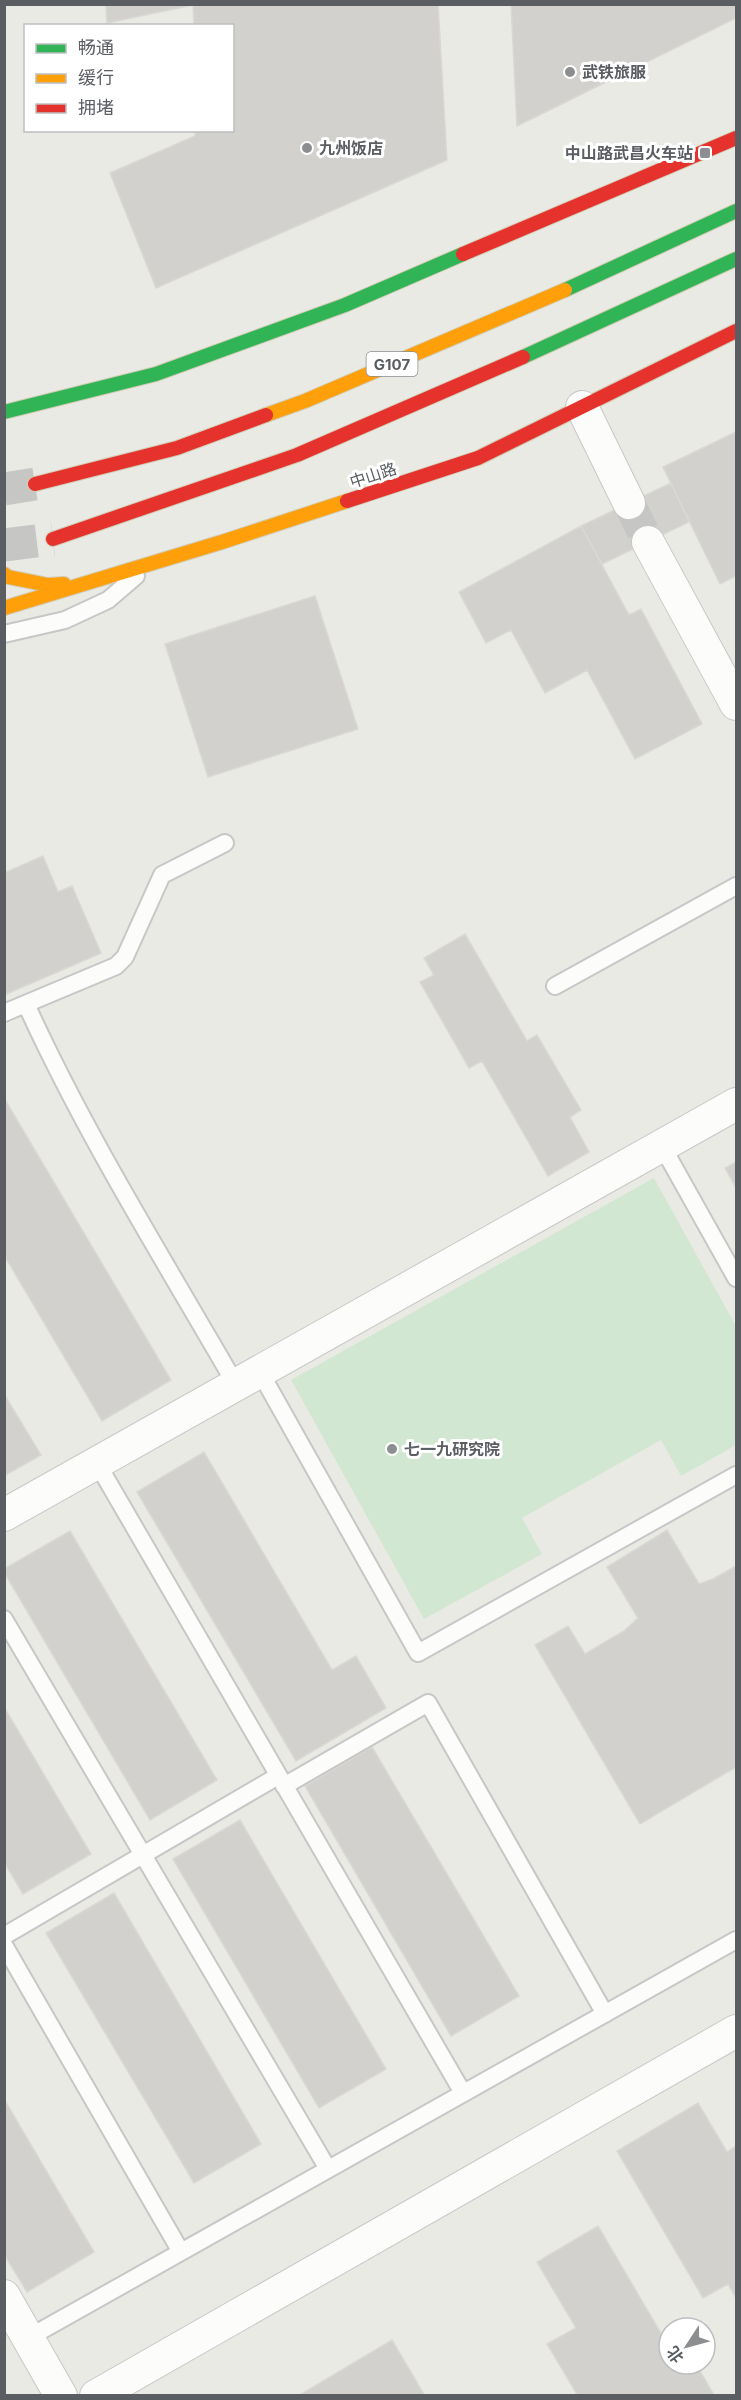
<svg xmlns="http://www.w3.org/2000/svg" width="741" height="2400" font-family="Inter,'Noto Sans SC',sans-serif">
<rect width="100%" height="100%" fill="#eaeae5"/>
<path fill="#d2e7d1" d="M 654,1178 L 736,1326 L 736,1445 L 681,1476 L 661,1440 L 522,1518 L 542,1554 L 424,1619 L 291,1380 Z"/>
<path fill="#d2d1ce" stroke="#d9d8d4" stroke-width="1.5" d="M 106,4 L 438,4 L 447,160 L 156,288 L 110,173 L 195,136 L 195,130 L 232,130 L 232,26 L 194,26 L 193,5 L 107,23 Z
M 511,4 L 736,4 L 736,18 L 517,126 Z
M 736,432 L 736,576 L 720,584 L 663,467 Z
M 671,483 L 689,522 L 602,564 L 581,526 Z
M 581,526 L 629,615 L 641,609 L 702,724 L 635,759 L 587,670 L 545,693 L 511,630 L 486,643 L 459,592 Z
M 315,596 L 358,729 L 208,777 L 165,644 Z
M 43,856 L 58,892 L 72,886 L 101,953 L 4,995 L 4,873 Z
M 465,934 L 527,1041 L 537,1035 L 581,1110 L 570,1117 L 589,1152 L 548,1176 L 482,1061 L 469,1068 L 420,982 L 434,975 L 424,958 Z
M 4,1098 L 171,1380 L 102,1421 L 4,1255 Z
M 736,1162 L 736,1188 L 725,1168 Z
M 4,1394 L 41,1455 L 4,1476 Z
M 204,1452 L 332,1670 L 356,1656 L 386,1708 L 296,1761 L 137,1492 Z
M 667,1530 L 699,1584 L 713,1579 L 736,1566 L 736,1767 L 640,1824 L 535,1645 L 568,1626 L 585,1654 L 624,1631 L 638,1618 L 607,1567 Z
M 70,1531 L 217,1780 L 150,1820 L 4,1572 L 4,1569 Z
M 4,1707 L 91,1854 L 23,1894 L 4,1862 Z
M 372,1747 L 519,1996 L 451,2036 L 305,1786 Z
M 240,1820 L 386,2069 L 319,2108 L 173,1859 Z
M 114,1893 L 261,2144 L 194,2183 L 46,1933 Z
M 4,2099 L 94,2252 L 27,2292 L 4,2254 Z
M 698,2103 L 727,2152 L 736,2146 L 736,2298 L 728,2284 L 703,2298 L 617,2151 Z
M 598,2226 L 669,2347 L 669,2364 L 696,2364 L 714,2395 L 578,2396 L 547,2344 L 576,2328 L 537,2262 Z
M 392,2340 L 425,2396 L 298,2396 Z"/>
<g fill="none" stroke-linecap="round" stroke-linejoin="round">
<path stroke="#c6c7c4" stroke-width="32" stroke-dasharray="32 16" stroke-linecap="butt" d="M 629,503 L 648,542"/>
<path stroke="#c6c7c4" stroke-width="33" stroke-dasharray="33 16" stroke-linecap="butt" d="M 4,489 L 35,484
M 4,545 L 53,539"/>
<g stroke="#c7c7c7" stroke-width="20">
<path id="lane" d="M 4,634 L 65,620 L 108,600 L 136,576
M 555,986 L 736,886
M 26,1004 C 86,1136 164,1260 236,1385
M 4,1013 L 116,966 L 125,957 L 162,875 L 225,843
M 662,1146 L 736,1278
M 260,1372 L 418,1653 L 736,1475
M 97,1463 L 463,2093
M 4,1619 L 328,2169
M 284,1786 L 428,1703 L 605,2014
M 4,1936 L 278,1776
M 4,1945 L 181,2252
M 28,2338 L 736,1940"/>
</g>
<g stroke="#c7c7c7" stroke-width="34">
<path id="street" d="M 582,407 L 629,503
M 648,542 L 736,704
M 4,1515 L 736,1104
M 4,2296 L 61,2396
M 96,2396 L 736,2031"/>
</g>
<g stroke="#d1cbb3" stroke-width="16">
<path id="fast" d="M 565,290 L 736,211
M 523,357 L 736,259
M 4,412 L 156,374 L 345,305 L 463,254"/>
</g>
<g stroke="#d1cbb3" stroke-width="16">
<path id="slow" d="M 266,415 L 305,401 L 565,290
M 4,574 L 8,577 L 48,585 L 64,584
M 4,608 L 222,542 L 347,501"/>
</g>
<g stroke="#d1cbb3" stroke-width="16">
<path id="jam" d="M 463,254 L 736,138
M 35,484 L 177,448 L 266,415
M 347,501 L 478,458 L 736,331
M 53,539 L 297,455 L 523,357"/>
</g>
<use href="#lane" stroke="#fcfcfb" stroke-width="16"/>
<use href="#street" stroke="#fcfcfb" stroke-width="32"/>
<use href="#fast" stroke="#30b455" stroke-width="14"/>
<use href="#slow" stroke="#ff9f0a" stroke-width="14"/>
<use href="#jam" stroke="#e5322d" stroke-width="14"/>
</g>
<g fill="#8c8e90" stroke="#fff" stroke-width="2">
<circle cx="570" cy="72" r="6"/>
<circle cx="307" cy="148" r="6"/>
<rect x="699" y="147" width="12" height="12" rx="3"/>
<circle cx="392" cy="1449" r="6"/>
</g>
<g text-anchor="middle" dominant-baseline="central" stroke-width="6" stroke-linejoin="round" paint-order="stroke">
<rect fill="#fff" stroke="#8c8e91" stroke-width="1.5" x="366.5" y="352" width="51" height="24" rx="4.5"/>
<g font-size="15" font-weight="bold" fill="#5a5d62">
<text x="392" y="364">G107</text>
</g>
<g font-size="16" font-weight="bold" fill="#5a5d62" stroke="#fff" text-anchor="start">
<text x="582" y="72">武铁旅服</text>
<text x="319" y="148">九州饭店</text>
<text x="693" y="153" text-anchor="end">中山路武昌火车站</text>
<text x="404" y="1449">七一九研究院</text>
</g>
<g font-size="16" fill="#5a5d62" stroke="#fff">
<text transform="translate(373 475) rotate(-18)">中山路</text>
</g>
</g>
<rect width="741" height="2400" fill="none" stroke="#5a5d62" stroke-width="12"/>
<rect x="24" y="24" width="210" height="108" fill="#ffffff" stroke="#bdbec0" stroke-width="1.5"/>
<rect x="36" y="44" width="30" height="9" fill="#30b455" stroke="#bdbec0" stroke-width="1.5"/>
<text x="78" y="54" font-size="18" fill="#5a5d62">畅通</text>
<rect x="36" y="74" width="30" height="9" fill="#ff9f0a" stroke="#bdbec0" stroke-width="1.5"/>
<text x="78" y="84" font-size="18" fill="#5a5d62">缓行</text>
<rect x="36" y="104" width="30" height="9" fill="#e5322d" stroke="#bdbec0" stroke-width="1.5"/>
<text x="78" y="114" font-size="18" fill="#5a5d62">拥堵</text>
<g transform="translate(687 2346) rotate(234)"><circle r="28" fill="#ffffff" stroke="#bdbec0" stroke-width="1.5"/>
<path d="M0-4.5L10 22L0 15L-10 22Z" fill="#8c8e90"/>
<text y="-9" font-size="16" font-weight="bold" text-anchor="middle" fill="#5a5d62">北</text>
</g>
</svg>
